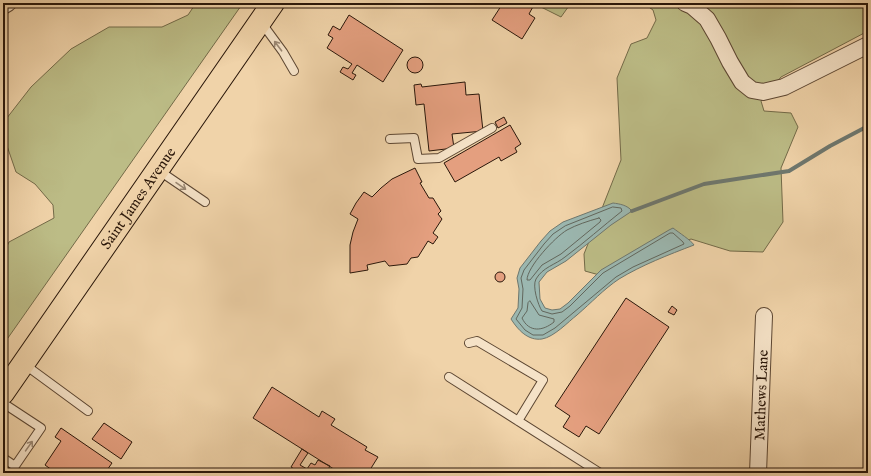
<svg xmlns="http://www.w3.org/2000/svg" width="871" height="476" font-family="'IM FELL English',serif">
<rect width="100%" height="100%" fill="#f0d3a9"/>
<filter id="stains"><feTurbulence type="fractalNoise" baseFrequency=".005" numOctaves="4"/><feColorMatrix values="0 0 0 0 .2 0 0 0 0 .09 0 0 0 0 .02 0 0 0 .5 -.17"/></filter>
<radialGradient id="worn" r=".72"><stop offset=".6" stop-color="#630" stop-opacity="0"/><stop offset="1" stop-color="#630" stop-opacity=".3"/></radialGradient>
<path fill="#bcbc86" stroke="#736a48" d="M 196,3 L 243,3 L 3,345 L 3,254 L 9,242 L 54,218 L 53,205 L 35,184 L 16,172 L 6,143 L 3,123 L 31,87 L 71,49 L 109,27 L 162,27 L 188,15 Z
M 539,3 L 571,3 L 561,17 L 537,5 Z
M 643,3 L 868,3 L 868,31 L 781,77 L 761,101 L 764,111 L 791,113 L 798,127 L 781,168 L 783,222 L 763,252 L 730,251 L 691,239 L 603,276 L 585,271 L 584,254 L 621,160 L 617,78 L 631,44 L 647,38 L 656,20 L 653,10 Z"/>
<path fill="#9bb7b0" stroke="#6e776e" d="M 613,203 C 620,204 627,205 632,211 L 611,225 L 566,261 L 547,272 L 539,282 L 540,299 L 545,308 L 552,310 L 560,309 L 568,303 L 601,270 L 669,230 L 673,228 C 678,232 692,241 694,245 C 668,255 642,265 619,279 C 604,289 591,303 577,315 C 568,322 554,337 542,339 C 528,341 518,330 511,319 L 518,308 L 519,289 L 517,278 L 520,268 L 541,241 L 550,231 L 563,222 Z"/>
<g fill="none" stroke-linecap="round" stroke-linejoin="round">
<path stroke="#62675d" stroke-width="1" d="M 613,207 L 621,208 L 622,211 C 603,226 584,243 565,257 C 555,265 543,267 536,279 C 532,286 538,305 542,311 L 552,314 L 562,312 L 570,306 L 603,273 L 670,233 L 673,233 L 683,242 L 684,244 L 633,267 L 616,277 L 555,328 L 543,335 L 533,335 L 525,330 L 516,319 L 522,308 L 523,289 L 521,278 L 524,270 L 544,244 L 553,234 L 565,226 Z
M 599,218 L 601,220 L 600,222 L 561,254 L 542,265 L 530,280 L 527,280 C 527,267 555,237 567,230 C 576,225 588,221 599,218 Z
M 530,301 L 539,315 L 554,319 L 554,322 C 543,331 529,333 522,318 L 527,311 L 528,303 Z"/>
<path stroke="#6e776e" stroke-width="4" d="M 632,211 L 704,184 L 789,171 L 830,146 L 868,126"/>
</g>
<path fill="#e49f7f" stroke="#2a170a" d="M 503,3 L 535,3 L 529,14 L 535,18 L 522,39 L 492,20 Z
M 349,15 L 403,50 L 383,82 L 357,65 L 352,73 L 356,75 L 353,80 L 340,72 L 343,67 L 348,69 L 352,64 L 327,48 L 333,38 L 328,35 L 333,26 L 340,30 Z
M407 65a8 8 0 1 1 16 0a8 8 0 1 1-16 0Z
M 465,82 L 466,95 L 479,94 L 483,131 L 452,134 L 454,148 L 429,151 L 424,104 L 416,105 L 414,85 L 421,84 L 422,87 Z
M 504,117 L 507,123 L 498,128 L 495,122 Z
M 510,125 L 521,144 L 515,148 L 517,152 L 501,161 L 499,157 L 455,182 L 444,163 Z
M 415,168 L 422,182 L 420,183 L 429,198 L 433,198 L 441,211 L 438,214 L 442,219 L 433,233 L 438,237 L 433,244 L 428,241 L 418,257 L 411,258 L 407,264 L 389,266 L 385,261 L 367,265 L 368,270 L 350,273 L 350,245 L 353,232 L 358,219 L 350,214 L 356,203 L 364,192 L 372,197 L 381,188 L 392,179 Z
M495 277a5 5 0 1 1 10 0a5 5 0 1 1-10 0Z
M 626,298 L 669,327 L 599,434 L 586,426 L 579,437 L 563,427 L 570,416 L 555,406 Z
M 672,306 L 677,310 L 674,315 L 668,312 Z
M 272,387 L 319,417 L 322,411 L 335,419 L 331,425 L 367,447 L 365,450 L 378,457 L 368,473 L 340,473 L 253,418 Z
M 104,423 L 132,442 L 121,459 L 92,439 Z
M 61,428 L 112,463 L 105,473 L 56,473 L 45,465 L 61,441 L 55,437 Z
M 302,449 L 308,453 L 300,465 L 307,469 L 311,463 L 315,465 L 318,460 L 330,466 L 326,473 L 301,473 L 291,467 Z"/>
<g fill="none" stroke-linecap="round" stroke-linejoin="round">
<g stroke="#5c4632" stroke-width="10">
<path id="lane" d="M 261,22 L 283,52 L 294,71
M 390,139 L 414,138 L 418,159 L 439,158 L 492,128
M 158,170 L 205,202
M 469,343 L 477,341 L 543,380 L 518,421
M 24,364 L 88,411
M 449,377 L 600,473
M 3,403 L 41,428 L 15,466 L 3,458"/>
</g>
<g stroke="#5c4632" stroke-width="18">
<g id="street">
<path d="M 685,3 L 692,6 L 707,19 L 718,38 L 730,62 L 742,82 L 752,90 L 763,92 L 784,87 L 868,45"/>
<path d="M 3,6 L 8,3"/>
<path id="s1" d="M 758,473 L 764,316"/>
</g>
</g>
<g stroke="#2a170a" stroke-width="24">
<g id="primary">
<path id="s2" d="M 3,393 L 273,3"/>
</g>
</g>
<use href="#lane" stroke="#f5e2c7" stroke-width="8"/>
<use href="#street" stroke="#f5e2c7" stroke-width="16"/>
<use href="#primary" stroke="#f0d3a9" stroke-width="22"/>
</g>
<defs><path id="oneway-shaft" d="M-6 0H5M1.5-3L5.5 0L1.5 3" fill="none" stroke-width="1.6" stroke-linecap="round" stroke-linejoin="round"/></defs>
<g stroke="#9a8772">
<use href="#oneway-shaft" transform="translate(278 46) rotate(-127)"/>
<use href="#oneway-shaft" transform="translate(181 186) rotate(35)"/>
<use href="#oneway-shaft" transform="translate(29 446) rotate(-55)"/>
</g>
<g text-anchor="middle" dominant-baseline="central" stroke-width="4" stroke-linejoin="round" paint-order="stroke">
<g font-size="15" fill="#2a170a" stroke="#f5e2c7">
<text stroke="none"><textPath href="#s2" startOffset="237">Saint James Avenue</textPath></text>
<text stroke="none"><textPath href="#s1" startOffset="78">Mathews Lane</textPath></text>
</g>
</g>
<rect width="871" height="476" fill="none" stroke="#f0d3a9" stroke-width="16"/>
<rect x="4" y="4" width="863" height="468" fill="none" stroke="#2a170a" stroke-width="2"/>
<rect x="8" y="8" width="855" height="460" fill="none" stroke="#2a170a"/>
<rect width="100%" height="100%" filter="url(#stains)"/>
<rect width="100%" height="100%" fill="url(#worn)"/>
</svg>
